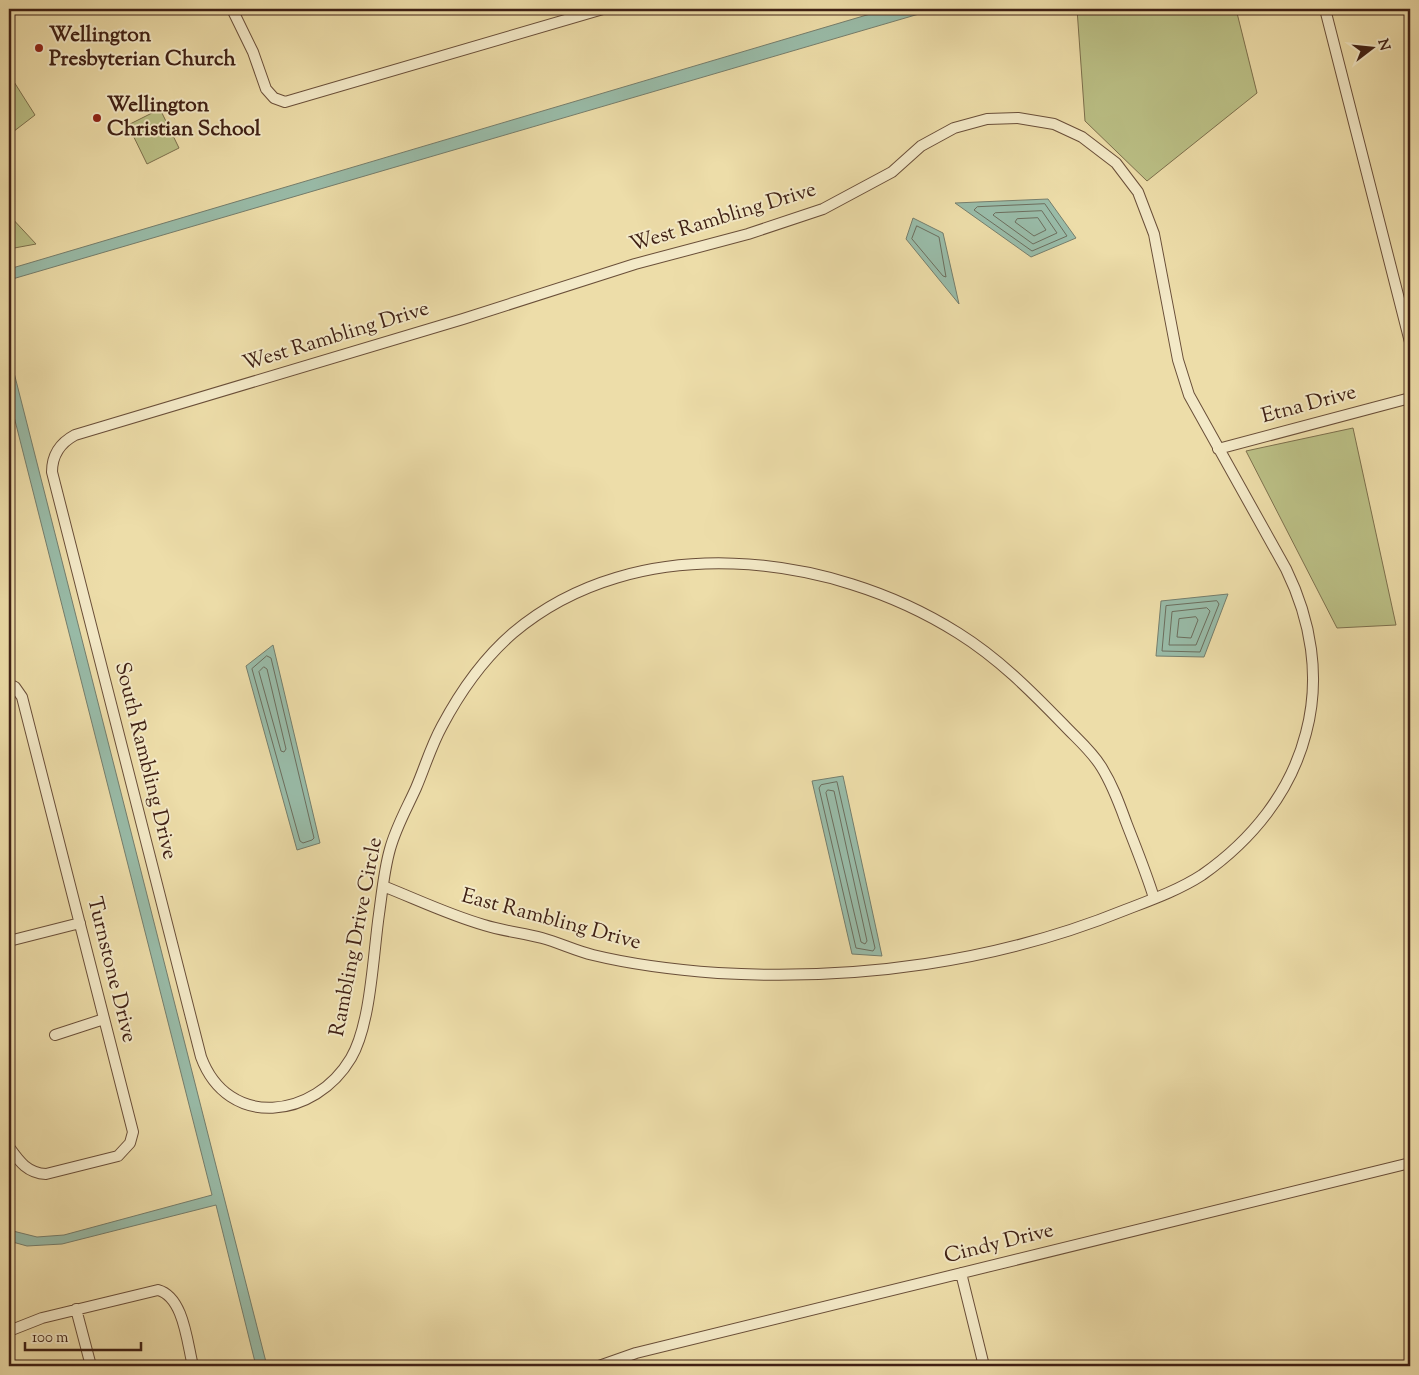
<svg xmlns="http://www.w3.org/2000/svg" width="1419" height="1375" font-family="'Sorts Mill Goudy',serif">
<rect width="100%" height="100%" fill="#eddda9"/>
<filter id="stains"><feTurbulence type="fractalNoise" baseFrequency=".004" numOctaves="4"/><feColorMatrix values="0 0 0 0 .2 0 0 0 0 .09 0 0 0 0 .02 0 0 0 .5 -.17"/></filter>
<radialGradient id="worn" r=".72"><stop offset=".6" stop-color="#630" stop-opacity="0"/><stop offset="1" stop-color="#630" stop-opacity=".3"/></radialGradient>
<path fill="#bbc086" stroke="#7d704d" d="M 1077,9 L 1236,9 L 1257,93 L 1147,181 L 1085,121 Z
M 9,74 L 35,115 L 9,135 Z
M 160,109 L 179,148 L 147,164 L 128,125 Z
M 9,215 L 36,244 L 9,249 Z
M 1353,428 L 1396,625 L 1337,628 L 1246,451 Z"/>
<path fill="#99bca9" stroke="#757e6d" d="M 887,9 L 936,9 L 9,280 L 9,269 Z
M 1048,199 L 1076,238 L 1031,257 L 955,203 Z
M 913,218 L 943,233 L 959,304 L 906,239 Z
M 9,353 L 267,1366 L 256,1366 L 216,1205 L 62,1244 L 27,1246 L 9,1241 L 9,1230 L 37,1237 L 64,1235 L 212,1195 L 9,397 Z
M 1228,594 L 1204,657 L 1156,656 L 1161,601 Z
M 273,645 L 320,843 L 297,850 L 246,666 Z
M 843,776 L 882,956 L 852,954 L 812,781 Z"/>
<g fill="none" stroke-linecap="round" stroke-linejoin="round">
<path stroke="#6c6e5e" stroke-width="1" d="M 1045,204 L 1067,236 L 1032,251 L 974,210 L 977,207 Z
M 1042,211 L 1057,233 L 1033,244 L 993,215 L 995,213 Z
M 1038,218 L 1046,230 L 1034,236 L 1015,222 L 1017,219 Z
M 917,226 L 939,237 L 946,277 L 943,276 L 912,239 Z
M 1217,601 L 1219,604 L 1200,652 L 1162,651 L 1166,606 Z
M 1207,608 L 1210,611 L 1196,645 L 1169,645 L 1172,612 Z
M 1196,617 L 1198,620 L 1191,638 L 1177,637 L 1179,619 Z
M 267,656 L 271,658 L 314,838 L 312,840 L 303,843 L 300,841 L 252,669 Z
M 264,667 L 267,669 L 286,749 L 284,752 L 281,751 L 259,672 Z
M 837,782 L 875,948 L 873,951 L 856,948 L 819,788 L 821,785 Z
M 828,790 L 834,791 L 867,941 L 865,944 L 861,942 L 826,793 Z"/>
<g stroke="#6a4f39" stroke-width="12">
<path id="minor" d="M 232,9 L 253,52 L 266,89 L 274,98 L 285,102 L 603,9
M 1325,9 L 1410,342
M 1218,449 L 1410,398
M 9,684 L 15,687 L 22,697 L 133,1132 L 130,1143 L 118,1156 L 46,1174 C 27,1173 19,1161 9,1147
M 383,886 C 416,899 449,915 484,925 C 503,931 523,933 542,938 C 560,943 576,951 593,955 C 634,965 677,970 718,973 C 857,981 997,962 1125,910 C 1151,900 1179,890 1202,875 C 1252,840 1291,792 1306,733 C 1321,677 1311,620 1286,569 L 1189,395 L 1178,360 L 1154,234 L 1138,192 L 1116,163 L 1082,137 L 1054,124 L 1018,118 L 987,119 L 954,128 L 921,146 L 892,172 L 823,209 L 748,234 L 635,264 L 463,319 L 75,435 C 60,443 52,455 52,472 L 201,1057 C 228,1130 315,1119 351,1058 C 371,1024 373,955 379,914 C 382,893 384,870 390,849 C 396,827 407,808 416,788 C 425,767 431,746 442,726 C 460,692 484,658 513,633 C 636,529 830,552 958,633 C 998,658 1030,690 1063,724 C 1077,739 1092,751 1102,768 C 1113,786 1119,803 1126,822 C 1136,848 1146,872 1154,898
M 9,941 L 80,923
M 55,1035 L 104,1019
M 961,1273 L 984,1366
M 76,1309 L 91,1366
M 9,1331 L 42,1318 L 158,1290 C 184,1297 187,1343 193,1366
M 599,1366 L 636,1353 L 1410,1163"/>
</g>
<use href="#minor" stroke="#f3e9c7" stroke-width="10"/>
</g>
<g fill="#8f2418" stroke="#f3e9c7" stroke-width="2">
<circle cx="39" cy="48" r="5"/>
<circle cx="97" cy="118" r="5"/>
</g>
<g text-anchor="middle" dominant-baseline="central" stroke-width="4" stroke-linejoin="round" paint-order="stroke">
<g font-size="21" font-weight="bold" fill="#3f2014" stroke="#f3e9c7" text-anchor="start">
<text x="49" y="36">Wellington<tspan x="49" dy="24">Presbyterian Church</tspan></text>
<text x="107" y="106">Wellington<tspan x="107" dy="24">Christian School</tspan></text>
</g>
<g font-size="21" fill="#3f2014" stroke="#f3e9c7">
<text transform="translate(723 218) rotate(-17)">West Rambling Drive</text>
<text transform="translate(336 337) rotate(-17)">West Rambling Drive</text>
<text transform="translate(1309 405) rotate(-15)">Etna Drive</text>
<text transform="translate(145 761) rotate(76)">South Rambling Drive</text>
<text transform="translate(551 920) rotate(15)">East Rambling Drive</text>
<text transform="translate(357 937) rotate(-79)">Rambling Drive Circle</text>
<text transform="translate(111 970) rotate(76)">Turnstone Drive</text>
<text transform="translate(999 1244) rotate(-14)">Cindy Drive</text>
</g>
</g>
<rect width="1419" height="1375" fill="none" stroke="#eddda9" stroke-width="30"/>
<rect x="10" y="10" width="1399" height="1355" fill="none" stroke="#3f2014" stroke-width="2.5"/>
<rect x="15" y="15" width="1389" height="1345" fill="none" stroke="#3f2014"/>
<g transform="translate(1372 48) rotate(74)" stroke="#f3e9c7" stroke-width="4" paint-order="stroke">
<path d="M0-4L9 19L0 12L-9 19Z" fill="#3f2014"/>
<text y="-8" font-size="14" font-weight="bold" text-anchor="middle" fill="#3f2014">N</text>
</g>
<path d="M25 1342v8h116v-8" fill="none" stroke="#3f2014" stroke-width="2.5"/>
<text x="32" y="1342" font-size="15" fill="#3f2014" stroke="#f3e9c7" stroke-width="4" paint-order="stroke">100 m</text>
<rect width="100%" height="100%" filter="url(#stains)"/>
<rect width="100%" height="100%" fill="url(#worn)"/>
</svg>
